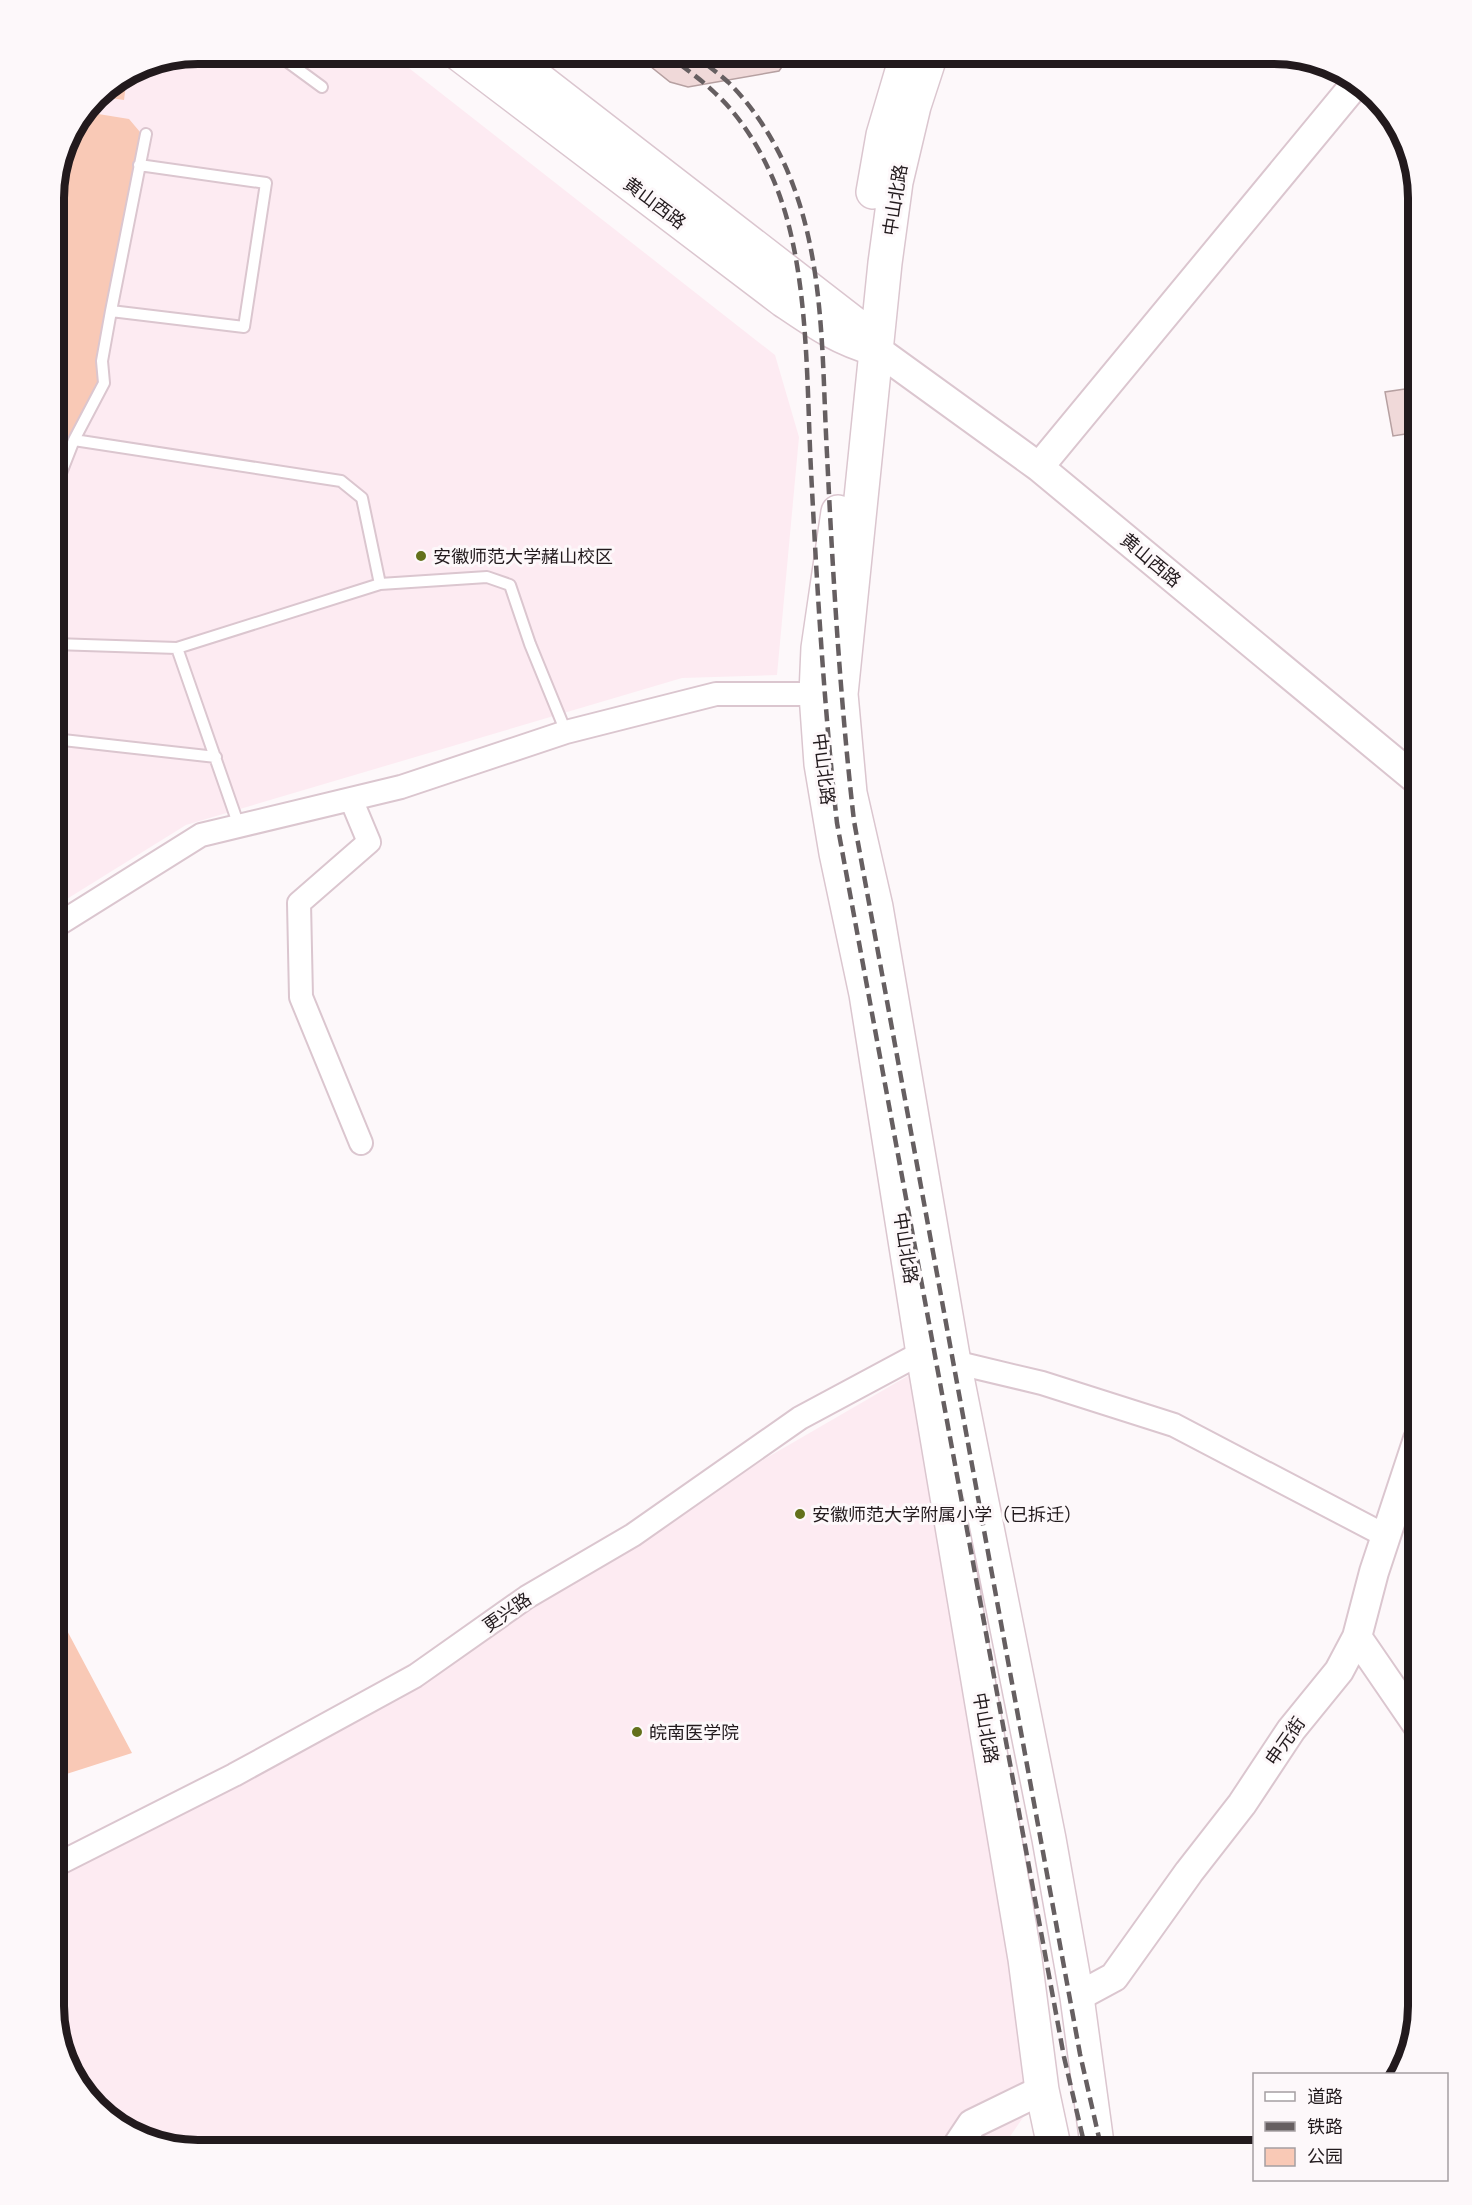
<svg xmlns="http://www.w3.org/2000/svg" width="1472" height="2205" font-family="Mulish,'Noto Sans SC',sans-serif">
<rect width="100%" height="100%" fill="#fdf8fa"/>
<path fill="#fdebf2" d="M 199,54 L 391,54 L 775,355 L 799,437 L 777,675 L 682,678 L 186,825 L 54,907 L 54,190 L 65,143 L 97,96 L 144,65 Z
M 925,1366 L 1042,2090 L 1000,2151 L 190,2151 L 119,2127 L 73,2078 L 54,2006 L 54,1866 L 527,1597 Z"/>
<path fill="#f9c9b6" d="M 127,76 L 124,100 L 97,96 Z
M 86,112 L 129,119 L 140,132 L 102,361 L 104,383 L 54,491 L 54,190 L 65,143 Z
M 54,1606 L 132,1753 L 54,1778 Z"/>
<path fill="#f0d9d9" stroke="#b6a0a1" stroke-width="1.5" d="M 635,54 L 791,54 L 779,71 L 688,87 L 670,82 Z
M 1418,387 L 1418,432 L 1393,436 L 1385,392 Z"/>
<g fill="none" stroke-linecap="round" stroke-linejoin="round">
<g stroke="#dbc6cf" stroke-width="14">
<path id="service" d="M 277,54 L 322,87
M 111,311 L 244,327 L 266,183 L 139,165
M 74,440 L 341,481 L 362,498 L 380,584 L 487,577 L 510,585 L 530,644 L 566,732
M 54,491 L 74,440 L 104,383 L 102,361 L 111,311 L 146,134
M 54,644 L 177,648 L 380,584
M 177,648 L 239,826
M 54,739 L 216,757"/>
</g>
<g stroke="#dbc6cf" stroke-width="26">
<path id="minor" d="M 351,799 L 369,842 L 299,903 L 301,997 L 361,1143
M 54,927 L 201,835 L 401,787 L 566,732 L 716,694 L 816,694
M 954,1362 L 1042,1383 L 1174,1425 L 1386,1536
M 54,1866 L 234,1775 L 415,1676 L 527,1597 L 633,1535 L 800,1418 L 923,1352 L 935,1349"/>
</g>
<g stroke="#dbc6cf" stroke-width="32">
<path id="tertiary" d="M 876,349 L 1039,467 L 1418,781
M 1039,467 L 1357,82
M 1357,1637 L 1418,1726
M 1077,1997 L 1114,1977 L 1189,1872 L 1242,1804 L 1291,1730 L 1339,1671 L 1357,1637 L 1374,1572 L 1418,1439
M 954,2151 L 972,2124 L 1042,2090"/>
</g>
<g stroke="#dbc6cf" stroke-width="36">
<path id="primary" d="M 459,54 L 783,300 C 814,321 839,339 876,349
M 506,54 L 856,325
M 931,54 L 914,106 L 896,182 L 885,263 L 841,694 L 850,793 L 876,907 L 954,1362 L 1049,1839 L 1077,1997 L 1098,2151
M 873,192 L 883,135 L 907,54
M 838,512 L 818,648 L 816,694 L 821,764 L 836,853 L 866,994 L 925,1366 L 1025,1959 L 1042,2090 L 1055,2151"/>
</g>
<use href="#service" stroke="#fff" stroke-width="10"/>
<use href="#minor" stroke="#fff" stroke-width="22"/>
<use href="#tertiary" stroke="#fff" stroke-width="28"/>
<use href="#primary" stroke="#fff" stroke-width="33"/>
<path stroke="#665f61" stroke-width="4.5" stroke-dasharray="12 6" stroke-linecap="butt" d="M 666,54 C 683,67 701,79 716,94 C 737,113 756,142 768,168 C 810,253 806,376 811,470 C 817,588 824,706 837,823 L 1064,2057 L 1086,2151
M 693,54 C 704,63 717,72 728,82 C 756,109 780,149 793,185 C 825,270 822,365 827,454 C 833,577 840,699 854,821 L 1080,2054 L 1102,2151"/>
</g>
<g fill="#63701b" stroke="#fdf8fa" stroke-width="2">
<circle cx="421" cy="556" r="6"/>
<circle cx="800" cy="1514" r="6"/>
<circle cx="637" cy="1732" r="6"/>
</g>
<g text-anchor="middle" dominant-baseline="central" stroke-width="6" stroke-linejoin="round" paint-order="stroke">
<g font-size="18" fill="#221a1d" stroke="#fdf8fa">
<text transform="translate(895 200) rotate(-81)">中山北路</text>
<text transform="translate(655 203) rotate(37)">黄山西路</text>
<text transform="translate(1151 560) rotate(40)">黄山西路</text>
<text transform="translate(824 769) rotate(83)">中山北路</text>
<text transform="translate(906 1248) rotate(81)">中山北路</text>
<text transform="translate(507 1612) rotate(-35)">更兴路</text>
<text transform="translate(986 1728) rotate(80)">中山北路</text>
<text transform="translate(1285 1741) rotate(-55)">申元街</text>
</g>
<g font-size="18" fill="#221a1d" stroke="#fdf8fa" text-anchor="start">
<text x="433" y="556">安徽师范大学赭山校区</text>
<text x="812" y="1514">安徽师范大学附属小学（已拆迁）</text>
<text x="649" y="1732">皖南医学院</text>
</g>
</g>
<path d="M0 0H1472V2205H0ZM198 64H1274A134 134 0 0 1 1408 198V2006A134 134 0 0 1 1274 2140H198A134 134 0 0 1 64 2006V198A134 134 0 0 1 198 64Z" fill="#fdf8fa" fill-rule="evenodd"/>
<path fill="none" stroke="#221a1d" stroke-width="8" d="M198 64H1274A134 134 0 0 1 1408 198V2006A134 134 0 0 1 1274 2140H198A134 134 0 0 1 64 2006V198A134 134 0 0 1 198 64Z"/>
<rect x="1253" y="2073" width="195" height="108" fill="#fdf8fa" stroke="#a59fa2" stroke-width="1.5"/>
<rect x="1265" y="2092" width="30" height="9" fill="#ffffff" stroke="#a59fa2" stroke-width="1.5"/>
<text x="1307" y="2103" font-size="18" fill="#221a1d">道路</text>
<rect x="1265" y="2122" width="30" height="9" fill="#665f61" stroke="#a59fa2" stroke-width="1.5"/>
<text x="1307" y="2133" font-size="18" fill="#221a1d">铁路</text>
<rect x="1265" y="2148" width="30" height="18" fill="#f9c9b6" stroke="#a59fa2" stroke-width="1.5"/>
<text x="1307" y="2163" font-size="18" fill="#221a1d">公园</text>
</svg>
